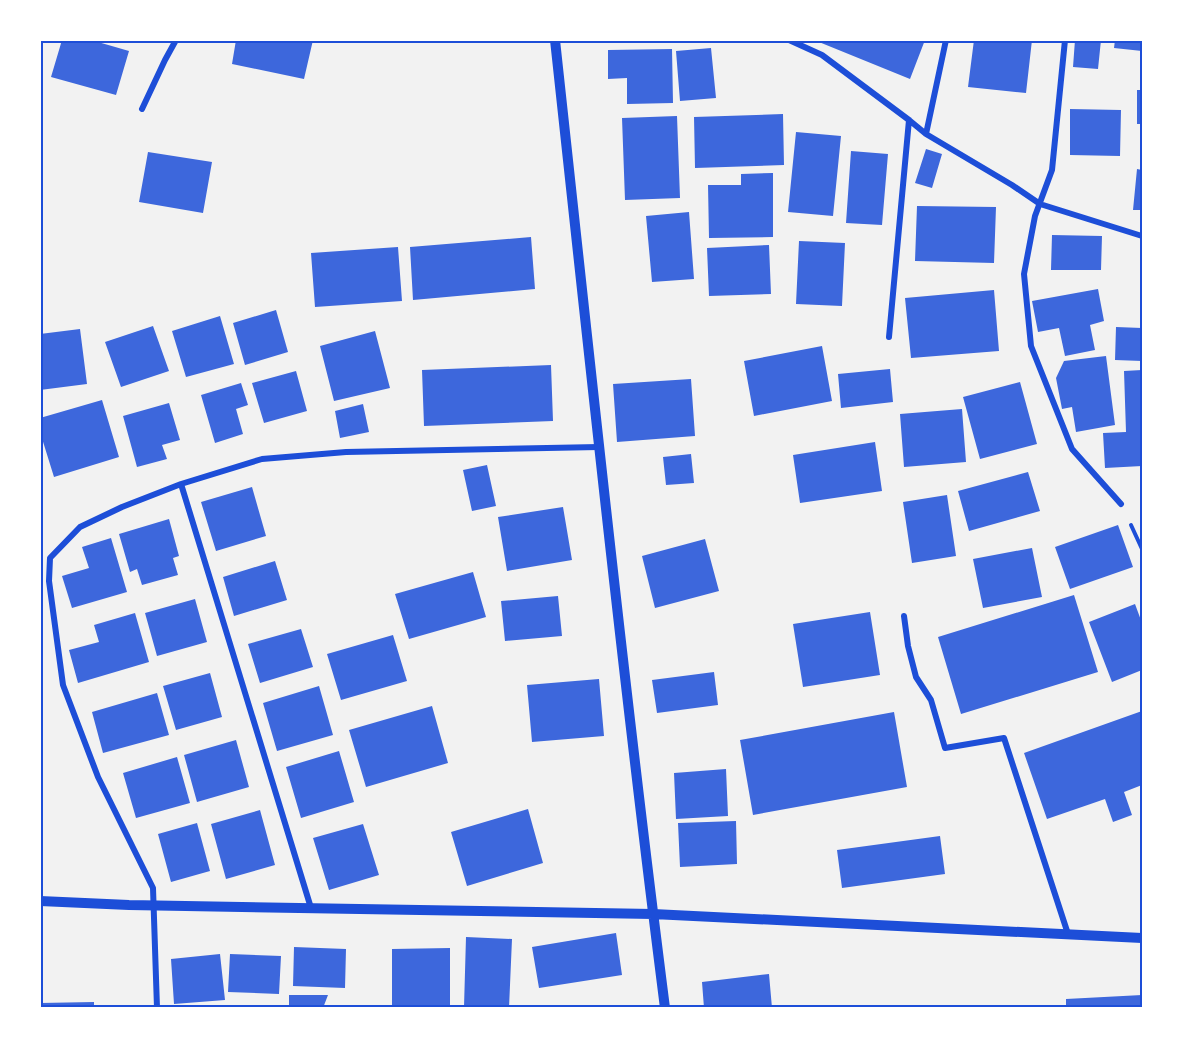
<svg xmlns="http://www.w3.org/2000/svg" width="1183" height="1048" font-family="Quicksand,sans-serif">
<rect width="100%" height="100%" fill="#f2f2f2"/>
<path fill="#3d67dc" d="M 62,40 L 91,40 L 129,51 L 116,95 L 51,77 Z
M 236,40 L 313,40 L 304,79 L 232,64 Z
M 814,40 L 925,40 L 910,79 Z
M 974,40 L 1032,40 L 1026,93 L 968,87 Z
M 1075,40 L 1101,40 L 1098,69 L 1073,67 Z
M 1115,40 L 1142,40 L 1142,51 L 1114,48 Z
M 711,48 L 716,98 L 680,101 L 676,51 Z
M 672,49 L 673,103 L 627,104 L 627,78 L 608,79 L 608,50 Z
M 1137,90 L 1142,90 L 1142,124 L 1137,124 Z
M 1070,109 L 1121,110 L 1120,156 L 1070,155 Z
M 783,114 L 784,165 L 695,168 L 694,117 Z
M 677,116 L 680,198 L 625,200 L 622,118 Z
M 796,132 L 841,136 L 833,216 L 788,212 Z
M 926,149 L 942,154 L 932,188 L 915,183 Z
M 851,151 L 888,154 L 882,225 L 846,223 Z
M 148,152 L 212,162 L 203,213 L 139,202 Z
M 1137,169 L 1142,170 L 1142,210 L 1133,210 Z
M 773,173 L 773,237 L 709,238 L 708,185 L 741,185 L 741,174 Z
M 917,206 L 996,207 L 994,263 L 915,261 Z
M 689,212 L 694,279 L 652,282 L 646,216 Z
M 1052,235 L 1102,236 L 1101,270 L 1051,270 Z
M 531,237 L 535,289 L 413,300 L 410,247 Z
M 799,241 L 845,243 L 842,306 L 796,304 Z
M 769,245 L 771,294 L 709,296 L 707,248 Z
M 398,247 L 402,301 L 315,307 L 311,253 Z
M 1098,289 L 1104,321 L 1090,325 L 1095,350 L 1065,356 L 1059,328 L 1038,332 L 1032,301 Z
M 994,290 L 999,351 L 911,358 L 905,298 Z
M 276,310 L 288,352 L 245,365 L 233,323 Z
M 220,316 L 234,364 L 186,377 L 172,331 Z
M 153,326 L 169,371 L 121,387 L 105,342 Z
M 1116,327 L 1142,328 L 1142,361 L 1115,360 Z
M 80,329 L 87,384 L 40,390 L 40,334 Z
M 375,331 L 390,388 L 334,401 L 320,346 Z
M 822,346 L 832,401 L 754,416 L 744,361 Z
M 1106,356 L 1115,425 L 1076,432 L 1072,407 L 1062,409 L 1056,378 L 1064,361 Z
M 551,365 L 553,421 L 424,426 L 422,370 Z
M 890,369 L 893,402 L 841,408 L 838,374 Z
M 1142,370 L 1142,466 L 1105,468 L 1103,433 L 1126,432 L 1124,371 Z
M 296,371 L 307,411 L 264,423 L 252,383 Z
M 691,379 L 695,436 L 617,442 L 613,384 Z
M 1020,382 L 1037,444 L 980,459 L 963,397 Z
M 241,383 L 248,405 L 236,409 L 243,434 L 215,443 L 201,395 Z
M 102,400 L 119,457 L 54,477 L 40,432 L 40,418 Z
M 169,403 L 180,440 L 162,445 L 167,459 L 137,467 L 123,416 Z
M 363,404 L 369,432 L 340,438 L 335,411 Z
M 962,409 L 966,462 L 904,467 L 900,414 Z
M 875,442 L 882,491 L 800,503 L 793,455 Z
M 691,454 L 694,483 L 666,485 L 663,457 Z
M 487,465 L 496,506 L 472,511 L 463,470 Z
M 1028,472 L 1040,511 L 969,531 L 958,491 Z
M 252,487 L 266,536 L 216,551 L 201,502 Z
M 947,495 L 956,556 L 912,563 L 903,502 Z
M 563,507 L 572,560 L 507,571 L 498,517 Z
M 169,519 L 179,556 L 173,558 L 178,575 L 142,585 L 137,569 L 130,572 L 119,534 Z
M 1118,525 L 1133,567 L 1070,589 L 1055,547 Z
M 111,538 L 127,592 L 72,608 L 62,576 L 89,568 L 82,547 Z
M 705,539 L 719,591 L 655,608 L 642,556 Z
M 1032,548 L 1042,597 L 983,608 L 973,559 Z
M 275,561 L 287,600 L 234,616 L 223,577 Z
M 473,572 L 486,617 L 409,639 L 395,594 Z
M 1074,595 L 1098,672 L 961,714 L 938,637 Z
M 558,596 L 562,636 L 505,641 L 501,601 Z
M 195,599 L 207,642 L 157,656 L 145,613 Z
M 1135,604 L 1142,623 L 1142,670 L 1112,682 L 1089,622 Z
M 870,612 L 880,675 L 803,687 L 793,624 Z
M 135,613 L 149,662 L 78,683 L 69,650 L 99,642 L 94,625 Z
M 301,629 L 313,667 L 260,683 L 248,644 Z
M 393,635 L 407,681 L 341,700 L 327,654 Z
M 714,672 L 718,705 L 657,713 L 652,680 Z
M 210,673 L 222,717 L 176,730 L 163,686 Z
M 599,679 L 604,736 L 532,742 L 527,685 Z
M 319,686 L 333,735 L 277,751 L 263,703 Z
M 157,693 L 169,735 L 103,753 L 92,712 Z
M 432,706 L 448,763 L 366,787 L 349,730 Z
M 1142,711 L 1142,785 L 1124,792 L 1132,815 L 1113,822 L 1105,799 L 1047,819 L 1024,753 Z
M 894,712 L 907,787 L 753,815 L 740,740 Z
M 236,740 L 249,787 L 197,802 L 184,755 Z
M 339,751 L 354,802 L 301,818 L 286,767 Z
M 177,757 L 190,803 L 136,818 L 123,773 Z
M 726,769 L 728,816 L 676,819 L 674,773 Z
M 528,809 L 543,863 L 467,886 L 451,832 Z
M 260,810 L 275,865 L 226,879 L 211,824 Z
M 736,821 L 737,864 L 680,867 L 678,823 Z
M 197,823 L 210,871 L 171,882 L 158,834 Z
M 363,824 L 379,875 L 329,890 L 313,838 Z
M 940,836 L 945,874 L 842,888 L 837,850 Z
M 616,933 L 622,975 L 539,988 L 532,947 Z
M 466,937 L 512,939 L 509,1008 L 464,1007 Z
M 294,947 L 346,949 L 345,988 L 293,986 Z
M 450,948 L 450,1005 L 392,1005 L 392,949 Z
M 220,954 L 225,1000 L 174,1004 L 171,959 Z
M 230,954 L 281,956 L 279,994 L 228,992 Z
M 769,974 L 772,1008 L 704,1008 L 702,982 Z
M 289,995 L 328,995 L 323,1008 L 289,1008 Z
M 1142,995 L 1142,1008 L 1066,1008 L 1066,999 Z
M 94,1002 L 94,1008 L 40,1008 L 40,1003 Z"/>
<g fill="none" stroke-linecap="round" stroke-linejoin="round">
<path stroke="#1d4ed8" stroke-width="4" d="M 1131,525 L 1142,549"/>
<path stroke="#1d4ed8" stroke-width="6" d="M 789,40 L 822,55 L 909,120 L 926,134 L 1012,185 L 1040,204 L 1142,236
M 1065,40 L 1052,170 L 1035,216 L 1024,274 L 1031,346 L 1072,449 L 1121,504
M 142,109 L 165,60 L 176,40
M 926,134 L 946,40
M 889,337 L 909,120
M 181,484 L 311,908
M 904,616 L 908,646 L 916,677 L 931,700 L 945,748 L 1004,738 L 1068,934
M 157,1008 L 153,888 L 98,777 L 63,685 L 49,581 L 50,558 L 80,527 L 122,507 L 181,484 L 262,459 L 346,452 L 599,447"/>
<path stroke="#1d4ed8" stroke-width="10" d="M 555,40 C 590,363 624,686 665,1008
M 40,901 L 129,905 L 653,914 L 1142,938"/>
</g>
<rect width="1183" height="1048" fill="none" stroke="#ffffff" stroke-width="84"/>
<rect x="42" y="42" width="1099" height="964" fill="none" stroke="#1d4ed8" stroke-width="2"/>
</svg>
